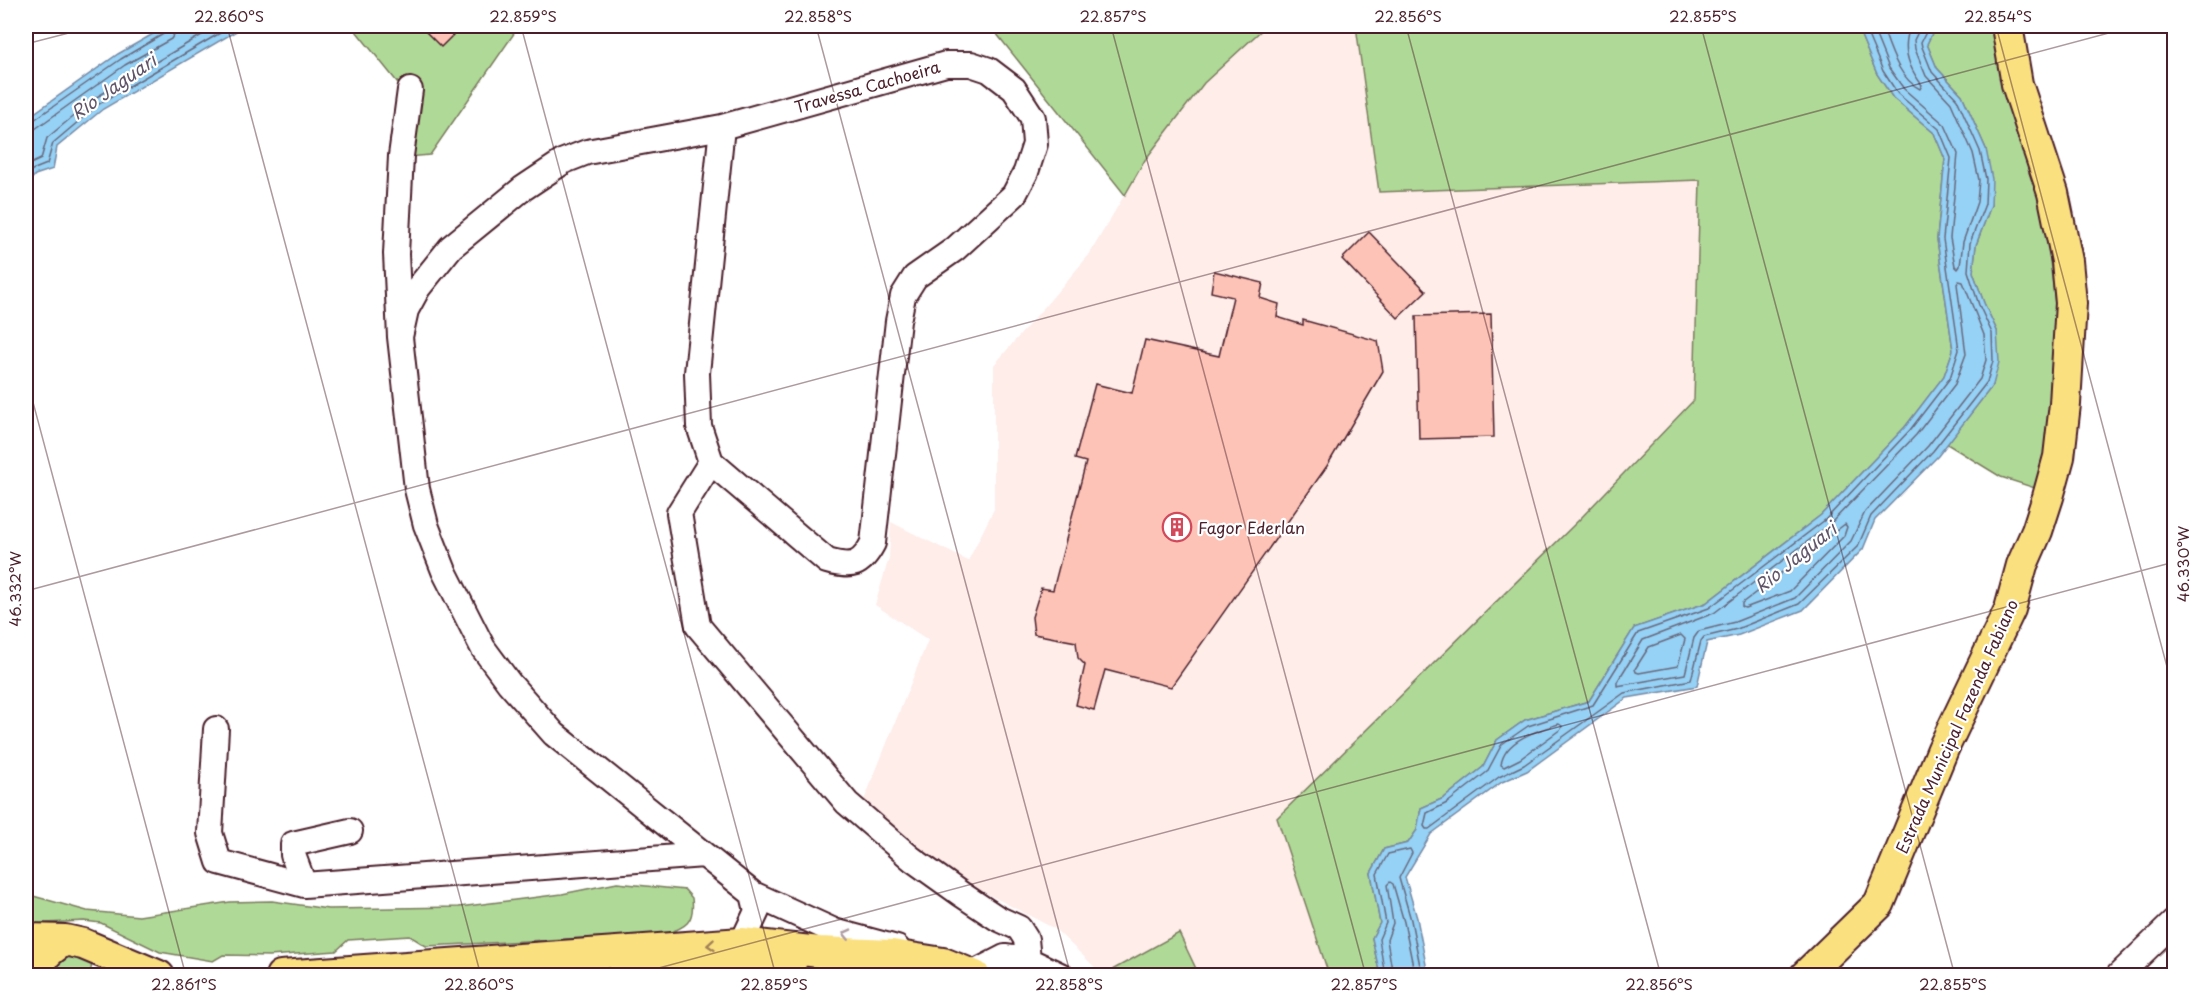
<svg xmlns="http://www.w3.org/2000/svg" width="2200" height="1001" font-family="'Playpen Sans',sans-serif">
<rect width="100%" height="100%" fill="#fff"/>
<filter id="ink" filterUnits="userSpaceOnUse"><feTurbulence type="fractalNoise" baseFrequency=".0167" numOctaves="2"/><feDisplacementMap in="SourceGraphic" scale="12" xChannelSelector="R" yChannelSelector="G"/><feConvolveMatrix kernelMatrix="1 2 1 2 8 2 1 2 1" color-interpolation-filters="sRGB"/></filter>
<g filter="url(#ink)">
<path fill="#feede9" d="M 1266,26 L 1356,26 L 1379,192 L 1700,180 L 1694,400 L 1580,519 L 1277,818 L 1329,975 L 1199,975 L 1179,933 L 1103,975 L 1055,929 L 982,891 L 922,856 L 863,803 L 928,640 L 875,605 L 889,558 L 891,522 L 968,561 L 994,509 L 994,365 L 1089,255 L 1145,160 L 1204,83 Z"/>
<path fill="#afd996" stroke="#7c7c60" stroke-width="1.5" d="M 352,26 L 524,26 L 515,32 L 430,155 L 408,157 L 421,87 L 398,83 Z
M 977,26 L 1266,26 L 1204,83 L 1145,160 L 1125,195 L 996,33 Z
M 1356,26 L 1857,26 L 1877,74 L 1893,98 L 1934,133 L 1945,159 L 1937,239 L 1953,350 L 1944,376 L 1905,427 L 1821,515 L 1706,603 L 1634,628 L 1589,701 L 1525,720 L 1497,740 L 1483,767 L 1444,798 L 1421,808 L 1417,830 L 1408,843 L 1384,849 L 1371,873 L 1380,923 L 1372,938 L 1380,975 L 1329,975 L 1277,818 L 1580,519 L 1694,400 L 1700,180 L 1379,192 Z
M 1941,26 L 2001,26 L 2041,183 L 2063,373 L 2047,492 L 2001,477 L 1947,444 L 1993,385 L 1997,331 L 1984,303 L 1973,272 L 1976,245 L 1991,205 L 1986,149 L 1962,95 L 1937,68 L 1927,44 L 1934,29 Z
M 617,883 L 685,890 L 692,898 C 695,922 686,928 664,934 L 426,946 L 410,936 L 348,940 L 336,951 L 269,956 L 223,955 L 213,961 L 160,952 L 101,923 L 84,921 L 26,924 L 26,894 L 87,911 L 139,916 L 230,902 L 272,901 L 328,909 L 459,907 L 562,894 Z
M 1179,933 L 1199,975 L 1103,975 Z
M 61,946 L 92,963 L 90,975 L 43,975 Z"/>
<path fill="#95d2f6" stroke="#778aa5" stroke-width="1.5" d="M 167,26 L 245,26 L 103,109 L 57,147 L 53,169 L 35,175 L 26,186 L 26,119 L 118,54 Z
M 1857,26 L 1941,26 L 1934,29 L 1927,44 L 1937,68 L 1962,95 L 1986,149 L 1992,179 L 1991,205 L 1976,245 L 1973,272 L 1984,303 L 1997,331 L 1999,362 L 1993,385 L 1938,456 L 1875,520 L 1863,549 L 1803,610 L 1739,635 L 1707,642 L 1697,686 L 1627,698 L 1527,771 L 1502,782 L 1431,834 L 1405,877 L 1417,918 L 1428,975 L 1380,975 L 1372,938 L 1380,923 L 1371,873 L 1384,849 L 1408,843 L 1417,830 L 1421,808 L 1444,798 L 1483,767 L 1497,740 L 1525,720 L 1589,701 L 1634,628 L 1706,603 L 1821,515 L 1905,427 L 1944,376 L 1953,350 L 1937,239 L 1945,159 L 1934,133 L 1893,98 L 1877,74 Z"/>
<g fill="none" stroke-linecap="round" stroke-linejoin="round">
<path stroke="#68677c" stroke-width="1.5" d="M 1864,26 L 1883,71 L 1898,94 L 1939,129 L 1951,158 L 1943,239 L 1959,350 L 1950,378 L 1910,430 L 1825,520 L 1709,608 L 1638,633 L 1593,705 L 1528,726 L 1502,744 L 1487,772 L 1447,803 L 1427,813 L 1424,826 L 1426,829 L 1429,829 L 1499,777 L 1524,765 L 1624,693 L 1691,680 L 1701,641 L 1704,637 L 1737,629 L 1799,604 L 1858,546 L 1871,516 L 1933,451 L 1987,382 L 1993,361 L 1992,333 L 1979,305 L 1968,271 L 1970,243 L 1985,204 L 1986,179 L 1980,151 L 1957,99 L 1932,72 L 1922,47 L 1921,42 L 1929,26
M 1872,26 L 1889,68 L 1904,89 L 1945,125 L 1958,154 L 1950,238 L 1955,266 L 1958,269 L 1960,266 L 1963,242 L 1977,202 L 1979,180 L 1973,153 L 1951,103 L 1926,76 L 1915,49 L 1914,40 L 1921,26
M 1882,26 C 1890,47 1898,78 1920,89 L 1922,85 C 1908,67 1901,47 1911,26
M 26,124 L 31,122 L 121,59 L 165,33 L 169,26
M 26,131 L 35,129 L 125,65 L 171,39 L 175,33 L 176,26
M 26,166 L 41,159 L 47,138 L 95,98 L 217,26
M 26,177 L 32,170 L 47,164 L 53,143 L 99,104 L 232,26
M 1959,281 L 1963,282 L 1984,335 L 1986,360 L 1980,379 L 1928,446 L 1865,512 L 1851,541 L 1795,598 L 1735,622 L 1699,631 L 1694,638 L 1685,674 L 1617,686 L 1617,682 L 1643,640 L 1714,613 L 1829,525 L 1916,435 L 1955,384 L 1966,354 L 1957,284 Z
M 1845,524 L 1847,527 L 1844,536 L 1790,591 L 1745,608 L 1742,607 L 1742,603 Z
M 1681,635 L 1685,639 L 1678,666 L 1639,673 L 1636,672 L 1635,669 L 1649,647 Z
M 1559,724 L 1562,726 L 1561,729 L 1520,759 L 1504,767 L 1501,765 C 1504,740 1538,730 1559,724 Z
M 1385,976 L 1379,939 L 1386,923 L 1377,874 L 1388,854 L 1410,849 L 1412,853 L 1399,878 L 1411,920 L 1422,976
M 1393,976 L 1387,940 L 1393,923 L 1387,885 L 1390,882 L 1393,884 L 1404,922 L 1415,976"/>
</g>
<path fill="#fdc3b6" stroke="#4a1f2b" stroke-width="1.5" d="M 420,26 L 462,26 L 441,47 Z
M 1369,232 L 1426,291 L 1398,318 L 1342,259 Z
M 1214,271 L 1263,283 L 1260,298 L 1279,304 L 1277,317 L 1303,325 L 1303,320 L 1378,341 L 1383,371 L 1327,466 L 1171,687 L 1105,670 L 1094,710 L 1076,705 L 1085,665 L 1078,658 L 1076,642 L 1034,634 L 1032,617 L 1041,588 L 1053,590 L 1086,462 L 1075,459 L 1095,384 L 1132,393 L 1145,340 L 1219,356 L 1233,297 L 1211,292 Z
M 1491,314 L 1494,437 L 1419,439 L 1416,316 Z"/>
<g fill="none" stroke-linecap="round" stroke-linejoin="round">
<g stroke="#4a1f2b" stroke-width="28">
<path id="minor" d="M 410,90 L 401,156 L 396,254 L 400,337 L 417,489 L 426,525 L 444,571 L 483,648 L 509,683 L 554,734 L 753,894 L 834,931 L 897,948
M 722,127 L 697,373 L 699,426 L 711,462 L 679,513 L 698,626 L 847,803 L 912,859 L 961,894 L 997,918 L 1019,928 L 1026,939 L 1028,960
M 400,337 L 406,310 L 418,288 L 451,247 L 522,189 L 564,161 L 587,152 L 722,127 L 946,64 L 971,64 L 989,70 L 1014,89 L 1033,118 L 1035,144 L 1026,172 L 1014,195 L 955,249 L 915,277 L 903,296 L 898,321 L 873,543 C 861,566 852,568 827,561 L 711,462
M 216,729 L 210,833 L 219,862 L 304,885 L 704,855
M 304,885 L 293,855 L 293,844 L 350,831
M 742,943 L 757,911 L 753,894
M 972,974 L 1005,957 L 1028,960 L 1062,976
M 2118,976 L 2174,922"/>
</g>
<g stroke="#4a1f2b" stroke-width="34">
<path id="major" d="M 26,939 L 65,940 L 83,944 L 159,976
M 624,973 L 791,963
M 39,976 C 39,956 51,949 65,940
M 281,976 L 742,943 L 819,952 L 892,955 L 943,963 L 975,976
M 1805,976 L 1879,904 L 1943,749 L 2010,609 L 2022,565 L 2037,531 L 2048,497 L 2059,457 L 2065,404 L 2071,303 L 2067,261 L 2053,193 L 2017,84 L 2007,26"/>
</g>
<use href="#minor" stroke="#fff" stroke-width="24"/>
<use href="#major" stroke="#fbe080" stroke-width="30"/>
</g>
<defs><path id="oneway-chevron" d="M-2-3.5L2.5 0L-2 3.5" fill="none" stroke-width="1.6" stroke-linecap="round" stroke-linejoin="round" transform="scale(1.5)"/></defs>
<use stroke="#ae9aa0" href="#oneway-chevron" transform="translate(847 934) rotate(-167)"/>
<use stroke="#a28056" href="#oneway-chevron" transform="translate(711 945) rotate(175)"/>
</g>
<path fill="none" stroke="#4a1f2b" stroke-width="1.5" stroke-opacity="0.45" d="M 227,26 L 481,976M 521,26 L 776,976M 816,26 L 1071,976M 1111,26 L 1366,976M 1406,26 L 1661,976M 1701,26 L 1955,976M 1996,26 L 2174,693M 26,44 L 96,26M 26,376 L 186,976M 26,591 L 2135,26M 629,976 L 2174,562"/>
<defs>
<g id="building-ring" transform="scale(1.5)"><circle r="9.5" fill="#fff" stroke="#d1495b" stroke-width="1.5"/><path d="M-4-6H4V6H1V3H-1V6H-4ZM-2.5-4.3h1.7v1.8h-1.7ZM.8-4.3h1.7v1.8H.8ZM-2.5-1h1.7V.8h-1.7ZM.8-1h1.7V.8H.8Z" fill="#d1495b"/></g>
</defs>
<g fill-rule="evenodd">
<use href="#building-ring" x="1177" y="527"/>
</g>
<g text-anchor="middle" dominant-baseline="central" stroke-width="4.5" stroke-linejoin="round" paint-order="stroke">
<g font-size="16" fill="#4a1f2b" stroke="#fff">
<text transform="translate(867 86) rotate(-16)">Travessa Cachoeira</text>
<text transform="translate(1956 726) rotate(-66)">Estrada Municipal Fazenda Fabiano</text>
</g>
<g font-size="16" fill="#4a1f2b" stroke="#fff" text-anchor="start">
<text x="1198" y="527">Fagor Ederlan</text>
</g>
<g font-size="18" font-style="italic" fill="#605568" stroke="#fff">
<text transform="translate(113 86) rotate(-35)">Rio Jaguari</text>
<text transform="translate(1795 557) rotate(-39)">Rio Jaguari</text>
</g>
</g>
<rect width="2200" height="1001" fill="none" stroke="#fff" stroke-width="66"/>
<rect x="33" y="33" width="2134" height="935" fill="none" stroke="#4a1f2b" stroke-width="2"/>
<g font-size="15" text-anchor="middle" fill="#4a1f2b">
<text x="229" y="22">22.860°S</text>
<text x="523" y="22">22.859°S</text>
<text x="818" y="22">22.858°S</text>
<text x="1113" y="22">22.857°S</text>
<text x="1408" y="22">22.856°S</text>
<text x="1703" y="22">22.855°S</text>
<text x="1998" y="22">22.854°S</text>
<text transform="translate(2184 564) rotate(-90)" y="5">46.330°W</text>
<text transform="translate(16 589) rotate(-90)" y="5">46.332°W</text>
<text x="184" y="990">22.861°S</text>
<text x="479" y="990">22.860°S</text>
<text x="774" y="990">22.859°S</text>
<text x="1069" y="990">22.858°S</text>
<text x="1364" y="990">22.857°S</text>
<text x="1659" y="990">22.856°S</text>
<text x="1953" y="990">22.855°S</text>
</g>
</svg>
